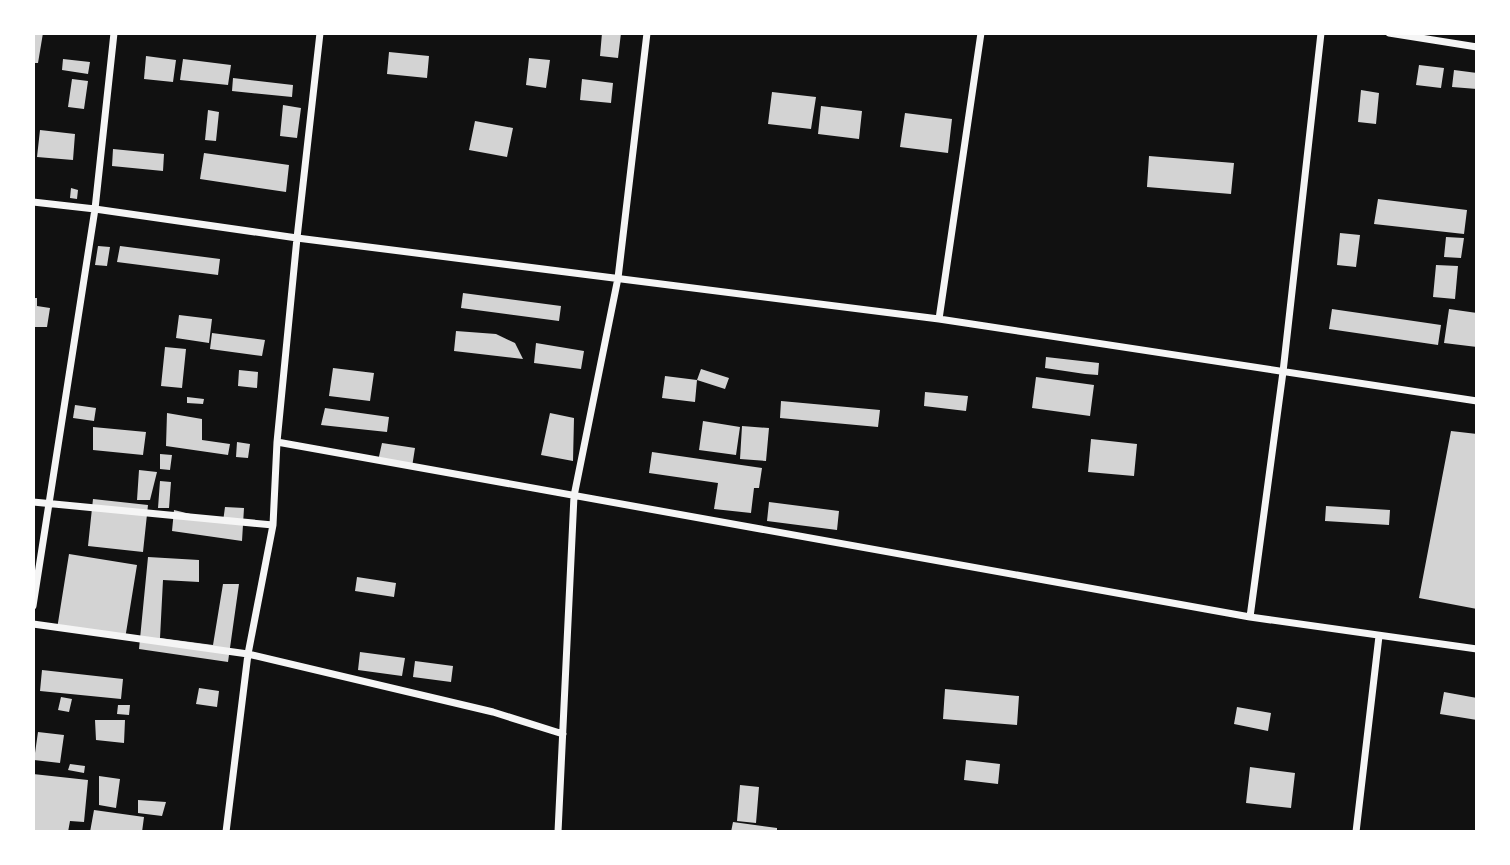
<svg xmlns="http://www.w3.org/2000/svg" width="1510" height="865" font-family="'Source Sans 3',sans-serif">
<rect width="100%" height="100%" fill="#111"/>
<path fill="#d3d3d3" d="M 33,33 L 43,33 L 38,63 L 33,63 Z
M 602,33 L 621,33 L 618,58 L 600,56 Z
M 389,52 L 429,56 L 427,78 L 387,74 Z
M 146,56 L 176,60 L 173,82 L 144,79 Z
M 529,58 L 550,60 L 546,88 L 526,85 Z
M 63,59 L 90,62 L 88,74 L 62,70 Z
M 183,59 L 231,65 L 228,85 L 180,80 Z
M 1419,65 L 1444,68 L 1441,88 L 1416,85 Z
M 1454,70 L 1477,73 L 1477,89 L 1452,87 Z
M 233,78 L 293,85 L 292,97 L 232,91 Z
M 72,79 L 88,81 L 84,109 L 68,107 Z
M 582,79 L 613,83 L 611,103 L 580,100 Z
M 1361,90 L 1379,93 L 1376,124 L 1358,122 Z
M 772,92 L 816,97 L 811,129 L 768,124 Z
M 283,105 L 301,108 L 297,138 L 280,136 Z
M 821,106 L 862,111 L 859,139 L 818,134 Z
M 208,110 L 219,112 L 216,141 L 205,140 Z
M 905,113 L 952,119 L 948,153 L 900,147 Z
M 475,121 L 513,128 L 507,157 L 469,150 Z
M 40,130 L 75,134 L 73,160 L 37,157 Z
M 113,149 L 164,154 L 163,171 L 112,166 Z
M 204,153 L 289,165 L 286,192 L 200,179 Z
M 1149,156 L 1234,163 L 1231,194 L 1147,187 Z
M 71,188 L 78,190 L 77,199 L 70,198 Z
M 1378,199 L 1467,210 L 1464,234 L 1374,224 Z
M 1340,233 L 1360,235 L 1356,267 L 1337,265 Z
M 1446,237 L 1464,238 L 1461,258 L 1444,257 Z
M 98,246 L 110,247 L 107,266 L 95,265 Z
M 120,246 L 220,259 L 218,275 L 117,262 Z
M 1436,265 L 1458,266 L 1455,299 L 1433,297 Z
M 463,293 L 561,306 L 559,321 L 461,308 Z
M 33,298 L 37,298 L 37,306 L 50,308 L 47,327 L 33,327 Z
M 1332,309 L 1441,325 L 1438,345 L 1329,329 Z
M 1449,309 L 1477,313 L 1477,347 L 1444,343 Z
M 179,315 L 212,319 L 209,343 L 176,338 Z
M 456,331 L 496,334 L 515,343 L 523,359 L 454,351 Z
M 212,333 L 265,340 L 262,356 L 210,349 Z
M 536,343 L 584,351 L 581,369 L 534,363 Z
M 165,347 L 186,349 L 182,388 L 161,386 Z
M 1046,357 L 1099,363 L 1098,375 L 1085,374 L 1045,368 Z
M 333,368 L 374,373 L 370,401 L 329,396 Z
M 701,369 L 729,378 L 725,389 L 697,380 L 695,402 L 662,398 L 665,376 L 697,380 Z
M 239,370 L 258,372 L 257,388 L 238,386 Z
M 1036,377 L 1094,385 L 1090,416 L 1032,408 Z
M 925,392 L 968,396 L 966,411 L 924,406 Z
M 187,397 L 204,399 L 203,404 L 187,403 Z
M 781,401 L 880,410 L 878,427 L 780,418 Z
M 75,405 L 96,408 L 94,421 L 73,418 Z
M 325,408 L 389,417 L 387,432 L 321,425 Z
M 167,413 L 202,419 L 202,440 L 230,444 L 228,455 L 166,446 Z
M 550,413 L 574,418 L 573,461 L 541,455 Z
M 703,421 L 740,427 L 736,455 L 699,450 Z
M 742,426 L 769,428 L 766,461 L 740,459 Z
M 93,427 L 146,432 L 143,455 L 93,450 Z
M 1451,431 L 1477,434 L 1477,609 L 1419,598 Z
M 1091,439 L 1137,444 L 1134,476 L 1088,472 Z
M 237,442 L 250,444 L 248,458 L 236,457 Z
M 382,443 L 415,448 L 412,467 L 378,461 Z
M 652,452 L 762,468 L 759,488 L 754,488 L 751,513 L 714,509 L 718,483 L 649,473 Z
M 160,454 L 172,455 L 170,470 L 160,469 Z
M 139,470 L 157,472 L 150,500 L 137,500 Z
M 160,481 L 171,482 L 169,508 L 158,508 Z
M 93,499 L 148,505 L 143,552 L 88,546 Z
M 769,502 L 839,511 L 837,530 L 767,521 Z
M 1326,506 L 1390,510 L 1389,525 L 1325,521 Z
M 225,507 L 244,508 L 242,541 L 172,531 L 174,510 L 223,522 Z
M 69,554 L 137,565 L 125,639 L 57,629 Z
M 148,557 L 199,560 L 199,582 L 163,580 L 160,638 L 213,645 L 223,584 L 239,584 L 228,662 L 139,649 Z
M 357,577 L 396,583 L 394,597 L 355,591 Z
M 360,652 L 405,658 L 402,676 L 358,670 Z
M 415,661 L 453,666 L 451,682 L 413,677 Z
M 42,670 L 123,679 L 121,699 L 40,691 Z
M 199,688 L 219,691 L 217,707 L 196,704 Z
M 945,689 L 1019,696 L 1017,725 L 943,719 Z
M 1444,692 L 1477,698 L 1477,720 L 1440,714 Z
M 61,697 L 72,699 L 69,712 L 58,710 Z
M 118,705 L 130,705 L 129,715 L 117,714 Z
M 1237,707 L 1271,713 L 1268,731 L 1234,724 Z
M 95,720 L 125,720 L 124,743 L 96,740 Z
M 38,732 L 64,735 L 60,763 L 34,760 Z
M 966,760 L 1000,764 L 998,784 L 964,780 Z
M 70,764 L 85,766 L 84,773 L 68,770 Z
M 1250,767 L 1295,773 L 1291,808 L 1246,803 Z
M 33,774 L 88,780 L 84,822 L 70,821 L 68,832 L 47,832 L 33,830 Z
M 99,776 L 120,779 L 116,808 L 99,805 Z
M 740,785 L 759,787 L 756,823 L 737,821 Z
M 138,800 L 166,802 L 162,816 L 138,813 Z
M 94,810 L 144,817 L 142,832 L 90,832 Z
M 733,822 L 777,828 L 777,832 L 731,832 Z"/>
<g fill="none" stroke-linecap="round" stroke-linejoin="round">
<path stroke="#f5f5f5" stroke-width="7" d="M 1389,33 L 1477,47
M 33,202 L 95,209 L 297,238 L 939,319 L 1477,401
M 939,319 L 981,33
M 277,442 L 1250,617 L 1477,649
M 33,502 L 273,525
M 33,606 L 95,209 L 114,33
M 1250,617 L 1283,372 L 1321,33
M 33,624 L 248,654 L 493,712 L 563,734
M 226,832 L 248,654 L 273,525 L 277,442 L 297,238 L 320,33
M 558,832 L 574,496 L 618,278 L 647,33
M 1356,832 L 1379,636"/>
</g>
<rect width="1510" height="865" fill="none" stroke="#ffffff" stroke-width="70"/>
</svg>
